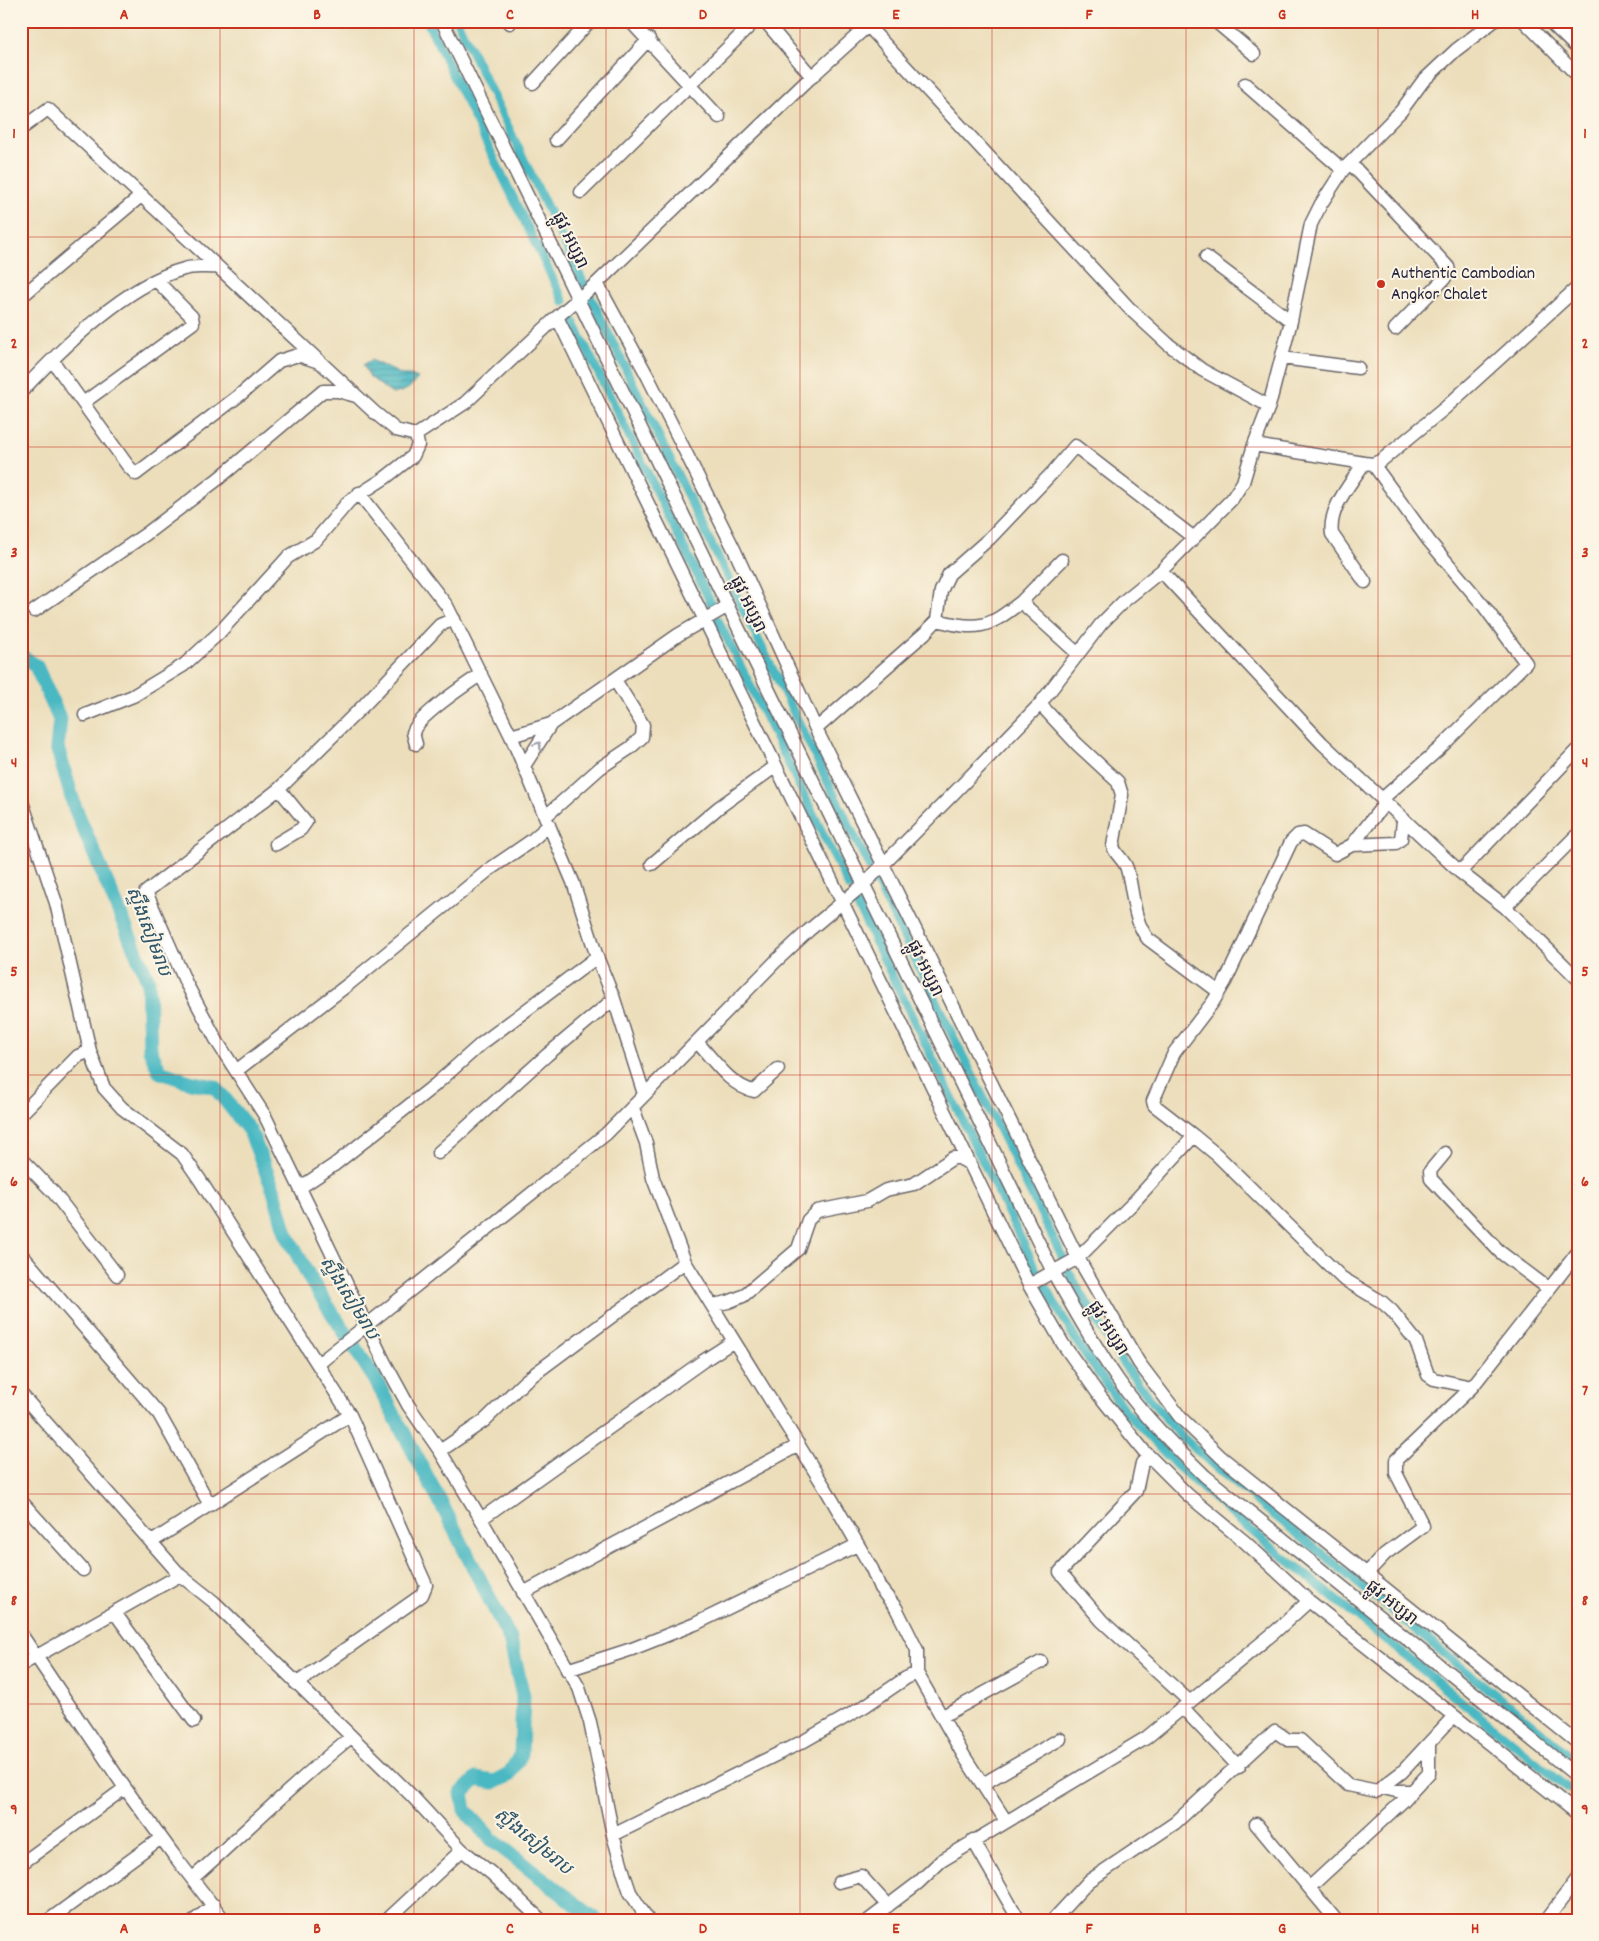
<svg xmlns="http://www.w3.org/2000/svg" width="1599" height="1941" font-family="Dekko,'Noto Sans Khmer',sans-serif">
<defs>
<pattern id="water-rules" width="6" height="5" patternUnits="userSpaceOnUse" patternTransform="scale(1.25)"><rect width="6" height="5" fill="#49b8c2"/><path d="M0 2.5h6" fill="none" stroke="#3c959f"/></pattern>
</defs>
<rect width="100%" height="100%" fill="#fcf5e5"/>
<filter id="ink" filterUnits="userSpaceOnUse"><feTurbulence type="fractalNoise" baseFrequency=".02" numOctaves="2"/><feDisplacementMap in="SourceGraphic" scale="10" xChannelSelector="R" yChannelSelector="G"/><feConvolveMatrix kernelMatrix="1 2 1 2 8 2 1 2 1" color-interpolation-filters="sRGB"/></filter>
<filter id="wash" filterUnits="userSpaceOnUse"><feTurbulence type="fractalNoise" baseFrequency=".0096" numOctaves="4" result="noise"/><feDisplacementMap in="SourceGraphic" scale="20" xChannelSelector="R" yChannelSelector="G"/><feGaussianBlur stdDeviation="1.12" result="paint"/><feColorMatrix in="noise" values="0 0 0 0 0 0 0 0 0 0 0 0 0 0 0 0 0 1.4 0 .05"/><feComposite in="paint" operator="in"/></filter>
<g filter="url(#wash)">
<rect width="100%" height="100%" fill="#ecdebb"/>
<path fill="url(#water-rules)" stroke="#366d7e" d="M 371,360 L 402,375 L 411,375 L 418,378 C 411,388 405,392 392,394 L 370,377 L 363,365 Z"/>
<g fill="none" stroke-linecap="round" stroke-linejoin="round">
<path stroke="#49b8c2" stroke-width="9" d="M 427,21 L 564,302
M 457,21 L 584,284
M 591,298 L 871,870
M 570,315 L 713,607
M 718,620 L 849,887
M 877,883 L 1063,1258
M 855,900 L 1037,1272
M 1068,1271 L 1119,1358 L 1150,1399 L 1179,1434 L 1220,1471 L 1578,1762
M 1044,1285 L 1079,1345 L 1123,1408 L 1175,1464 L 1248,1528 L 1578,1796"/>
<path stroke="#49b8c2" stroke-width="15" d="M 21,656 L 36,666 L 60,720 L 57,747 L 75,808 L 148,980 L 150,1050 L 160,1072 L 190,1082 L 215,1087 L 250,1131 L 274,1191 L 286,1233 L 312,1282 L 375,1379 L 444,1509 L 510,1639 L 523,1696 L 521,1754 L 509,1775 L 494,1782 L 476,1779 L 462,1793 L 465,1810 L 491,1839 L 596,1920"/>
</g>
</g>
<g filter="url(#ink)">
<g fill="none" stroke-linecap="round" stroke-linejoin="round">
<g stroke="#696468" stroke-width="15">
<path id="minor" d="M 442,21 L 1053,1272 C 1073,1308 1094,1345 1118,1380 C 1143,1415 1174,1446 1205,1476 L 1578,1777
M 630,21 L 719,117
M 765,21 L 812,77
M 1215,21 L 1254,54
M 1524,21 L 1578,76
M 1549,21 L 1578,49
M 510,23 L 511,21
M 868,26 L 1130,309 L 1168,344 L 1202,370 L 1269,406
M 533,83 L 590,21
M 1245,84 L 1343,170
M 21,129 L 48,109 L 374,412 L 396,430 L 416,435 L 465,403 L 557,317 L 597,283 L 809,79 L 873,21
M 556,140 L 649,39
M 1350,163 L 1448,267 L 1449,271 L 1444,279 L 1395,329
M 581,192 L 755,21
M 1206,257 L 1291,321
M 597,283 L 648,377 L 734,549 L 816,729 L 1078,1258 L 1139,1363 L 1180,1417 L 1221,1457 L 1578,1743
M 21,297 L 142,195
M 557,317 L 1029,1285 L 1063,1344 L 1099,1395 L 1144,1451 L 1188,1495 L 1245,1542 L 1309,1601 L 1578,1814
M 1282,358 L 1358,368
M 52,360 L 128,466 L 136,474 L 241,394 L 279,361 L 298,355 L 319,362
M 21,392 C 61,349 126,284 184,269 C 195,265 206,268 217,267
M 83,403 L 193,323 L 192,317 L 156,280
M 1254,445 L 1364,463 L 1373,464 L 1382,460 L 1445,408 L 1578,287
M 1364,463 C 1351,484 1328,508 1332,534 L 1365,582
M 1373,464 L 1429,541 L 1483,605 L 1526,663 L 1439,749 L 1382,799
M 359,493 L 447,606 L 511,736 L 573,882 L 597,957 L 614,999 L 644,1094
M 1062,560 L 1021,602 L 1077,653
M 1161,571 L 1322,743 L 1460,872 L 1505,907 L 1578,979
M 34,611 L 146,534 L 218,479 L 323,391 L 338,391 L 356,396
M 454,619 L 440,625 L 365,704 L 279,789 L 146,892 L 186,983 L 218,1043 L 265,1116 L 384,1361 L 408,1405 L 440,1451 L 481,1519 L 579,1688 L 590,1722 L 613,1835 L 624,1874 L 630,1892 L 648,1920
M 937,620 C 978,631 988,628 1021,602
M 1040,704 L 1077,744 L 1118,782 L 1122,795 L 1113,846 C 1115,855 1124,859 1127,869 C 1134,892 1132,919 1148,939 L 1219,992
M 85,715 L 133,696 L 184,665 L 219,633 L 288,557 L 316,540 L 349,501 L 385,478 L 413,456 L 418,445 L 416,435
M 816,729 L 925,633 L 937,620 L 941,591 L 949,574 L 990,538 L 1052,473 L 1075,446 L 1194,538
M 511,736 L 551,724 L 678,635 L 728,606
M 416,744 L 413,733 C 416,717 467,684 481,674
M 524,766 L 551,724
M 21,799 L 56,903 L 90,1051 L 104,1088 L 122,1108 L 182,1154 L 200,1180 L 350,1415 L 426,1585 L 422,1595 L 296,1684
M 546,816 L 600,768 L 630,748 L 642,737 L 643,725 L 615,680
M 276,844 L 301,829 L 306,822 L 279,789
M 1352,845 L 1385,803
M 652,864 L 718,808 L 776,766
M 1460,872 L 1578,749
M 1505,907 L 1578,834
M 697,1042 C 713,1059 730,1086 754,1091 L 778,1069
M 236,1071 L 350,983 L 490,869 L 531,841 L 549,825
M 633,1108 L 646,1143 L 653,1178 L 685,1262 L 827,1491 L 872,1569 L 880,1588 L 896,1608 L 917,1650 L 917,1673 L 964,1756 L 1006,1821
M 21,1114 L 78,1056 L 90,1051
M 1194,1136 L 1217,1155 L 1342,1278 L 1382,1302 L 1392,1311 L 1416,1341 L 1428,1375 L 1434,1379 L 1472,1387
M 438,1153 L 547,1055 L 614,999
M 1445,1153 L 1430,1171 L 1431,1179 L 1500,1252 L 1549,1289
M 21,1159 L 54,1193 L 117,1275
M 301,1187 L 334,1165 L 435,1085 L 481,1044 L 597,957
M 21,1254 L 159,1414 L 210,1505
M 1029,1285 L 1078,1258 L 1131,1205 L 1194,1136 L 1154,1105 L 1153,1101 L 1174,1053 L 1213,1002 L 1225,982 L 1291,842 L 1298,835 L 1304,834 L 1335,854 L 1352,845 L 1396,843 L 1401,839 L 1403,821
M 713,1305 L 728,1302 L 743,1296 L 798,1249 L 808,1220 L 817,1211 L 867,1201 L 886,1190 L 914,1184 L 953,1158 L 959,1158 L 970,1164
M 318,1364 L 606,1134 L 776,961 L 808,931 L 863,885 L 956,791 L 1040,704 L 1101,624 L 1124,601 L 1161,571 L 1232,499 L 1243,482 L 1254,445 L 1269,406 L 1291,321 L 1311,224 L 1321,204 L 1343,170 L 1401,111 L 1423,81 L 1456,50 L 1494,21
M 21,1394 L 180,1575 L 214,1602 L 246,1633 L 411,1795 L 462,1850 L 491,1873 L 541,1920
M 440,1451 L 484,1421 L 525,1381 L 685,1262
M 1149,1456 L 1142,1463 L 1136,1491 L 1060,1572 L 1102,1621 L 1190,1702
M 21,1501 L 83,1570
M 481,1519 L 703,1361 L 734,1341
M 153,1541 L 350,1415
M 1366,1574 L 1385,1554 L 1423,1526 L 1396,1473 L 1396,1460 L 1472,1387 L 1578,1252
M 523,1593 L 799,1445
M 115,1613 L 194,1721
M 21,1634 L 125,1788 L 173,1854 L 224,1920
M 21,1665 L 180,1575
M 567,1670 L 632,1649 L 695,1624 L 857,1545
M 1183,1708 L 1239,1767
M 943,1716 L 1041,1662
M 983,1784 L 1060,1739
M 1383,1788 L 1396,1791 L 1412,1791
M 1256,1824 L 1336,1920
M 613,1835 L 804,1741 L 865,1706 L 906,1678 L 917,1673
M 973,1840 L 1019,1920
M 21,1864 L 125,1788
M 193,1878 C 246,1831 296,1781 351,1737
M 839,1882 L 861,1876 L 888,1906
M 1310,1887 L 1403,1801 L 1429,1773 L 1429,1743
M 49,1920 L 161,1838
M 195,1920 L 214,1905
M 387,1920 L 462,1850
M 869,1920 L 918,1883 L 941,1861 L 1146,1738 L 1276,1631 L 1309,1601
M 1053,1920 L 1089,1881 L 1175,1823 L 1275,1731 L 1288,1740 L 1300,1740 L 1348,1785 L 1377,1791 L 1402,1772 L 1454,1716
M 1546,1920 L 1578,1878"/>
</g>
<use href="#minor" stroke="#fff" stroke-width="12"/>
</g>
<defs><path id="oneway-chevron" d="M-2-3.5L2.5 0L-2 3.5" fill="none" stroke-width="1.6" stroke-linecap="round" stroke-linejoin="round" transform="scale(1.25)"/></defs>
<use stroke="#9c9ca7" href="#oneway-chevron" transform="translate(538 745) rotate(-57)"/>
</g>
<path fill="none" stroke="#c8321e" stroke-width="1" stroke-opacity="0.55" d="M 220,21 L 220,1920M 414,21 L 414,1920M 606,21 L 606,1920M 800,21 L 800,1920M 992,21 L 992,1920M 1186,21 L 1186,1920M 1378,21 L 1378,1920M 21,237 L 1578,237M 21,447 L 1578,447M 21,656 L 1578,656M 21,866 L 1578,866M 21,1075 L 1578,1075M 21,1285 L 1578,1285M 21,1494 L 1578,1494M 21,1704 L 1578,1704"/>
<circle fill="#c8321e" stroke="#fcf5e5" stroke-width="2" cx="1381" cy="284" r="5"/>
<g text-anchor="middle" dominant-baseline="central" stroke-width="4" stroke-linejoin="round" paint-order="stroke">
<g font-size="18" fill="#22223b" stroke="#fcf5e5">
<text transform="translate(569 241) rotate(64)">ផ្លូវ អប្សរា</text>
<text transform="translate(747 605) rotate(64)">ផ្លូវ អប្សរា</text>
<text transform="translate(924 969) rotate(64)">ផ្លូវ អប្សរា</text>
<text transform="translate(1107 1329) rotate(58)">ផ្លូវ អប្សរា</text>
<text transform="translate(1391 1604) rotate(39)">ផ្លូវ អប្សរា</text>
</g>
<g font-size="18" fill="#22223b" stroke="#fcf5e5" text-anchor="start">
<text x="1391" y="274">Authentic Cambodian<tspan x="1391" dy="21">Angkor Chalet</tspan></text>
</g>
<g font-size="19" font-style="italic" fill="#30566a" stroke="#fcf5e5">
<text transform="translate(147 932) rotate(69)">ស្ទឹងសៀមរាប</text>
<text transform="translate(348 1299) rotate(58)">ស្ទឹងសៀមរាប</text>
<text transform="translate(532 1843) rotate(39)">ស្ទឹងសៀមរាប</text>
</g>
</g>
<rect width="1599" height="1941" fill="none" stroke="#fcf5e5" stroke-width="55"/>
<rect x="28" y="28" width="1544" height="1886" fill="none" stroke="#c8321e" stroke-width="2"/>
<g font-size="16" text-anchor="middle" font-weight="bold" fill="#c8321e">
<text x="124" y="19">A</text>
<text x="317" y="19">B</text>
<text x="510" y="19">C</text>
<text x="703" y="19">D</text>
<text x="896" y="19">E</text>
<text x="1089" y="19">F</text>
<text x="1282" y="19">G</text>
<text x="1475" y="19">H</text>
<text x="14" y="138">1</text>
<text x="1585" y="138">1</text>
<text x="14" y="348">2</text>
<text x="1585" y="348">2</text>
<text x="14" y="557">3</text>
<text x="1585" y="557">3</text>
<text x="14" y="767">4</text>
<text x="1585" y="767">4</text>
<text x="14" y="976">5</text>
<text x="1585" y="976">5</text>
<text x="14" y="1186">6</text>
<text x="1585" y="1186">6</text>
<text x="14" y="1395">7</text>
<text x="1585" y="1395">7</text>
<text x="14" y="1605">8</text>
<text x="1585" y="1605">8</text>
<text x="14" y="1814">9</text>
<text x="1585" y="1814">9</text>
<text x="124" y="1933">A</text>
<text x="317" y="1933">B</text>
<text x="510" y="1933">C</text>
<text x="703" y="1933">D</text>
<text x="896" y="1933">E</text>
<text x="1089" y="1933">F</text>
<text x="1282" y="1933">G</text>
<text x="1475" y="1933">H</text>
</g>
</svg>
